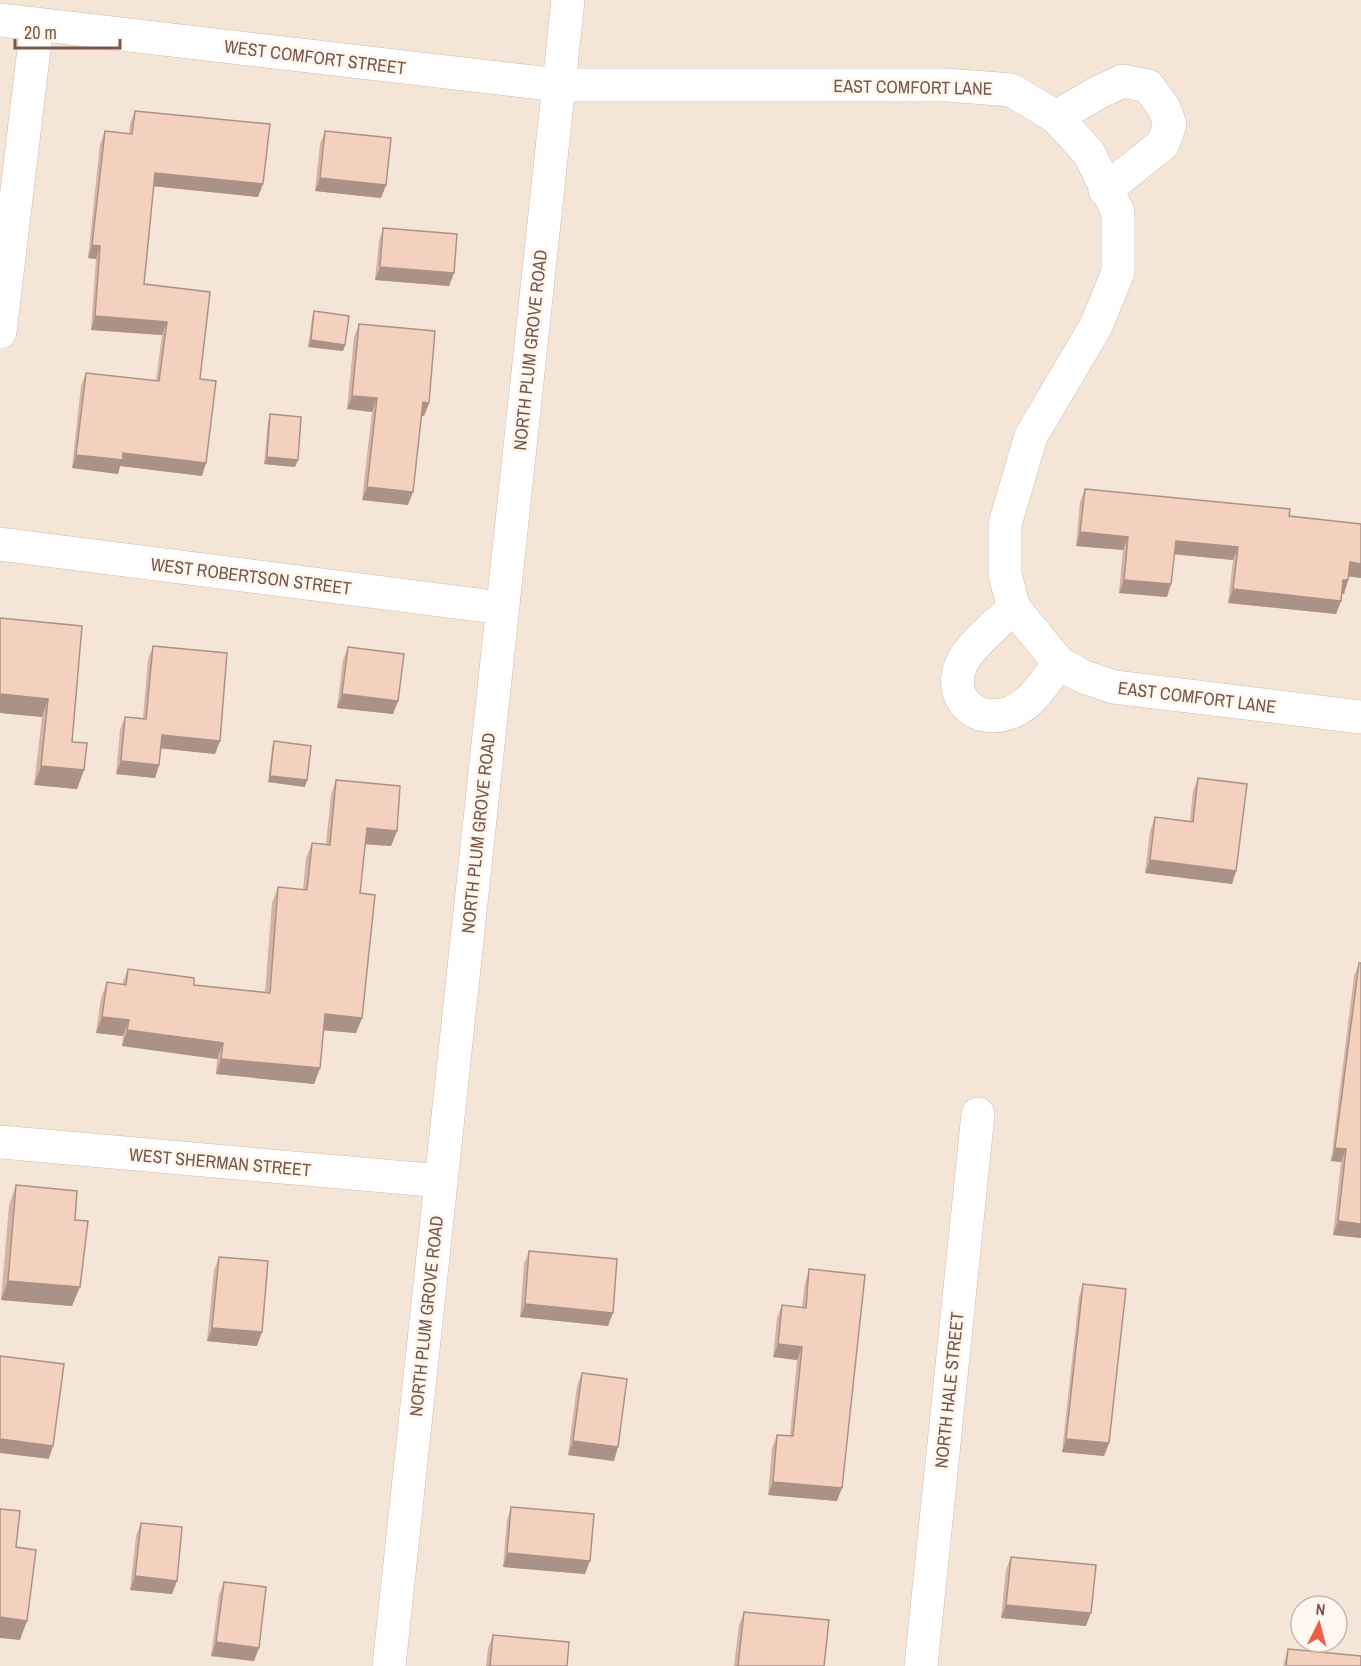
<svg xmlns="http://www.w3.org/2000/svg" width="1361" height="1666" font-family="'Archivo Narrow',sans-serif">
<rect width="100%" height="100%" fill="#fdf4e9"/>
<path fill="#f5e5d7" fill-rule="evenodd" d="M 0,0 L 1361,0 L 1361,1666 L 0,1666 ZM 1301,1606 L 1337,1606 L 1337,1642 L 1301,1642 Z"/>
<g fill="none" stroke-linecap="round" stroke-linejoin="round">
<g stroke="#d0baad" stroke-width="34">
<path id="minor" d="M 0,20 L 558,85 L 947,85 L 1011,90 L 1056,117 L 1089,153 L 1118,212 L 1118,272 L 1096,326 L 1031,436 L 1005,524 L 1005,575 L 1014,608 L 1059,663 L 1084,677 L 1114,687 L 1361,717
M 1056,117 L 1099,92 L 1123,81 L 1148,86 L 1164,108 L 1170,124 L 1163,144 L 1105,190
M 0,332 L 37,24
M 0,544 L 502,608
M 1014,608 C 999,622 968,647 961,665 C 947,700 978,726 1012,712 C 1032,704 1046,680 1059,663
M 0,1142 L 441,1181
M 389,1666 L 568,0
M 921,1666 L 978,1114"/>
</g>
<use href="#minor" stroke="#fff" stroke-width="33"/>
</g>
<path fill="#d2b3a4" d="M 135,111 L 258,197 L 154,186 L 144,284 L 200,379 L 202,476 L 120,466 L 118,474 L 72,468 L 81,386 L 86,373 L 156,381 L 162,335 L 91,330 L 96,259 L 88,258 L 100,144 L 105,131 L 129,134 L 130,124 Z
M 325,131 L 386,185 L 381,198 L 315,191 L 320,144 Z
M 383,228 L 454,273 L 449,286 L 375,280 L 379,241 Z
M 314,311 L 345,345 L 343,351 L 308,347 L 312,318 Z
M 359,324 L 429,403 L 424,416 L 422,416 L 408,505 L 362,500 L 372,412 L 347,409 L 354,337 Z
M 270,414 L 298,460 L 295,467 L 264,464 L 268,421 Z
M 1085,489 L 1289,516 L 1361,578 L 1349,576 L 1348,580 L 1344,594 L 1341,593 L 1341,601 L 1336,614 L 1228,603 L 1233,560 L 1174,554 L 1171,584 L 1167,597 L 1119,593 L 1123,550 L 1076,546 L 1080,502 Z
M 0,618 L 82,626 L 72,742 L 84,770 L 77,789 L 34,785 L 42,717 L 0,713 Z
M 153,646 L 220,741 L 215,754 L 161,748 L 159,765 L 155,778 L 116,774 L 120,730 L 125,717 L 143,718 L 148,660 Z
M 348,647 L 398,701 L 393,714 L 337,708 L 343,660 Z
M 274,741 L 305,787 L 268,782 L 272,748 Z
M 1198,778 L 1236,871 L 1232,884 L 1145,873 L 1150,831 L 1155,817 L 1190,821 L 1193,791 Z
M 336,780 L 397,831 L 391,846 L 365,844 L 360,893 L 362,1018 L 356,1033 L 323,1030 L 320,1068 L 314,1084 L 216,1074 L 217,1059 L 122,1046 L 123,1036 L 96,1033 L 101,998 L 107,982 L 122,984 L 128,969 L 194,985 L 265,992 L 272,903 L 278,887 L 303,890 L 306,858 L 312,843 L 326,844 L 331,795 Z
M 1359,963 L 1361,963 L 1361,1238 L 1333,1235 L 1341,1162 L 1331,1161 L 1354,976 Z
M 16,1185 L 75,1220 L 72,1306 L 1,1300 L 9,1205 Z
M 529,1251 L 608,1326 L 520,1317 L 524,1264 Z
M 219,1257 L 257,1346 L 207,1341 L 214,1270 Z
M 809,1269 L 837,1501 L 768,1495 L 772,1448 L 777,1435 L 790,1436 L 797,1360 L 773,1357 L 777,1318 L 782,1305 L 802,1307 L 805,1283 Z
M 1083,1284 L 1109,1443 L 1104,1456 L 1062,1452 L 1079,1297 Z
M 582,1373 L 614,1461 L 568,1455 L 577,1386 Z
M 511,1507 L 585,1574 L 503,1567 L 507,1520 Z
M 141,1523 L 177,1581 L 172,1594 L 130,1590 L 136,1536 Z
M 1011,1557 L 1086,1626 L 1001,1618 L 1006,1570 Z
M 224,1582 L 254,1661 L 211,1656 L 219,1595 Z
M 744,1612 L 824,1666 L 734,1666 L 739,1625 Z
M 493,1635 L 567,1666 L 486,1666 L 488,1648 Z
M 1288,1649 L 1361,1666 L 1283,1666 Z"/>
<path fill="#ab9286" d="M 155,173 L 263,184 L 258,197 L 151,186 Z
M 320,178 L 386,185 L 381,198 L 315,191 Z
M 92,245 L 100,246 L 96,259 L 88,258 Z
M 380,267 L 454,273 L 449,286 L 375,280 Z
M 95,316 L 167,322 L 162,335 L 91,330 Z
M 311,340 L 345,345 L 343,351 L 308,347 Z
M 352,396 L 377,398 L 372,412 L 347,409 Z
M 423,402 L 429,403 L 424,416 L 418,416 Z
M 123,453 L 206,463 L 202,476 L 120,466 L 118,474 L 72,468 L 76,455 Z
M 267,457 L 298,460 L 295,467 L 264,464 Z
M 367,487 L 413,492 L 408,505 L 362,500 Z
M 1080,532 L 1128,537 L 1123,550 L 1076,546 Z
M 1176,541 L 1238,547 L 1233,560 L 1171,554 Z
M 1350,562 L 1361,564 L 1361,578 L 1345,576 Z
M 1124,580 L 1171,584 L 1167,597 L 1119,593 Z
M 1343,580 L 1348,580 L 1344,594 L 1338,593 Z
M 1233,589 L 1341,601 L 1336,614 L 1228,603 Z
M 0,694 L 48,699 L 42,717 L 0,713 Z
M 342,694 L 398,701 L 393,714 L 337,708 Z
M 162,735 L 220,741 L 215,754 L 157,748 Z
M 121,761 L 159,765 L 155,778 L 116,774 Z
M 41,766 L 84,770 L 77,789 L 34,785 Z
M 270,776 L 307,780 L 305,787 L 268,782 Z
M 367,828 L 397,831 L 391,846 L 361,844 Z
M 1150,860 L 1236,871 L 1232,884 L 1145,873 Z
M 325,1014 L 362,1018 L 356,1033 L 319,1030 Z
M 102,1017 L 129,1020 L 123,1036 L 96,1033 Z
M 127,1030 L 223,1043 L 217,1059 L 122,1046 Z
M 221,1059 L 320,1068 L 314,1084 L 216,1074 Z
M 1335,1148 L 1346,1149 L 1341,1162 L 1331,1161 Z
M 1338,1221 L 1361,1224 L 1361,1238 L 1333,1235 Z
M 8,1281 L 80,1287 L 72,1306 L 1,1300 Z
M 525,1304 L 613,1313 L 608,1326 L 520,1317 Z
M 212,1328 L 262,1332 L 257,1346 L 207,1341 Z
M 778,1344 L 802,1347 L 797,1360 L 773,1357 Z
M 0,1439 L 53,1446 L 49,1459 L 0,1453 Z
M 1066,1439 L 1109,1443 L 1104,1456 L 1062,1452 Z
M 573,1441 L 618,1447 L 614,1461 L 568,1455 Z
M 773,1482 L 842,1488 L 837,1501 L 768,1495 Z
M 507,1553 L 590,1561 L 585,1574 L 503,1567 Z
M 135,1576 L 177,1581 L 172,1594 L 130,1590 Z
M 1006,1605 L 1091,1613 L 1086,1626 L 1001,1618 Z
M 0,1617 L 27,1621 L 20,1640 L 0,1638 Z
M 216,1642 L 259,1648 L 254,1661 L 211,1656 Z"/>
<path fill="#f4d0bf" stroke="#ab9286" stroke-width="1.5" d="M 135,111 L 270,124 L 263,184 L 155,173 L 144,284 L 210,292 L 200,379 L 216,381 L 206,463 L 123,453 L 123,460 L 76,455 L 86,373 L 159,381 L 167,322 L 95,316 L 100,246 L 92,245 L 105,131 L 132,134 Z
M 325,131 L 391,138 L 386,185 L 320,178 Z
M 383,228 L 457,234 L 454,273 L 380,267 Z
M 314,311 L 349,316 L 345,345 L 311,340 Z
M 359,324 L 435,331 L 429,403 L 423,402 L 413,492 L 367,487 L 377,398 L 352,396 Z
M 270,414 L 301,417 L 298,460 L 267,457 Z
M 1085,489 L 1290,509 L 1289,516 L 1361,524 L 1361,564 L 1350,562 L 1348,580 L 1343,580 L 1341,601 L 1233,589 L 1238,547 L 1176,541 L 1171,584 L 1124,580 L 1128,537 L 1080,532 Z
M 0,618 L 82,626 L 72,742 L 87,743 L 84,770 L 41,766 L 48,699 L 0,694 Z
M 153,646 L 227,653 L 220,741 L 162,735 L 159,765 L 121,761 L 125,717 L 146,719 Z
M 348,647 L 404,654 L 398,701 L 342,694 Z
M 274,741 L 311,746 L 307,780 L 270,776 Z
M 1198,778 L 1247,784 L 1236,871 L 1150,860 L 1155,817 L 1193,822 Z
M 336,780 L 400,786 L 397,831 L 367,828 L 360,893 L 375,895 L 362,1018 L 325,1014 L 320,1068 L 221,1059 L 223,1043 L 127,1030 L 129,1020 L 102,1017 L 107,982 L 126,985 L 128,969 L 194,978 L 194,985 L 270,993 L 278,887 L 307,890 L 312,843 L 330,845 Z
M 1359,963 L 1361,963 L 1361,1224 L 1338,1221 L 1346,1149 L 1335,1148 Z
M 16,1185 L 77,1191 L 75,1220 L 88,1221 L 80,1287 L 8,1281 Z
M 529,1251 L 617,1259 L 613,1313 L 525,1304 Z
M 219,1257 L 268,1261 L 262,1332 L 212,1328 Z
M 809,1269 L 865,1275 L 842,1488 L 773,1482 L 777,1435 L 793,1436 L 802,1347 L 778,1344 L 782,1305 L 806,1308 Z
M 1083,1284 L 1126,1289 L 1109,1443 L 1066,1439 Z
M 0,1356 L 64,1364 L 53,1446 L 0,1439 Z
M 582,1373 L 627,1379 L 618,1447 L 573,1441 Z
M 511,1507 L 594,1514 L 590,1561 L 507,1553 Z
M 0,1509 L 20,1511 L 16,1547 L 36,1550 L 27,1621 L 0,1617 Z
M 141,1523 L 182,1527 L 177,1581 L 135,1576 Z
M 1011,1557 L 1096,1565 L 1091,1613 L 1006,1605 Z
M 224,1582 L 266,1587 L 259,1648 L 216,1642 Z
M 744,1612 L 829,1620 L 824,1666 L 738,1666 Z
M 493,1635 L 569,1642 L 567,1666 L 490,1666 Z
M 1288,1649 L 1361,1656 L 1361,1666 L 1286,1666 Z"/>
<g text-anchor="middle" dominant-baseline="central" stroke-width="6" stroke-linejoin="round" paint-order="stroke">
<g font-size="18" fill="#79584b" stroke="#fff8f0">
<text transform="translate(315 57) rotate(7)">WEST COMFORT STREET</text>
<text transform="translate(913 87) rotate(1)">EAST COMFORT LANE</text>
<text transform="translate(530 350) rotate(-84)">NORTH PLUM GROVE ROAD</text>
<text transform="translate(251 576) rotate(7)">WEST ROBERTSON STREET</text>
<text transform="translate(1197 697) rotate(7)">EAST COMFORT LANE</text>
<text transform="translate(478 833) rotate(-84)">NORTH PLUM GROVE ROAD</text>
<text transform="translate(220 1162) rotate(5)">WEST SHERMAN STREET</text>
<text transform="translate(426 1316) rotate(-84)">NORTH PLUM GROVE ROAD</text>
<text transform="translate(949 1390) rotate(-84)">NORTH HALE STREET</text>
</g>
</g>
<g transform="translate(1319 1624) rotate(6)"><circle r="28" fill="#fff8f0" stroke="#c9b8ae" stroke-width="1.5"/>
<path d="M0-4.5L10 22L0 15L-10 22Z" fill="#ea624b"/>
<text y="-9" font-size="16" font-weight="bold" text-anchor="middle" fill="#79584b">N</text>
</g>
<path d="M15 39v9h105v-9" fill="none" stroke="#79584b" stroke-width="3"/>
<text x="24" y="39" font-size="18" fill="#79584b" stroke="#fff8f0" stroke-width="4.5" paint-order="stroke">20 m</text>
</svg>
